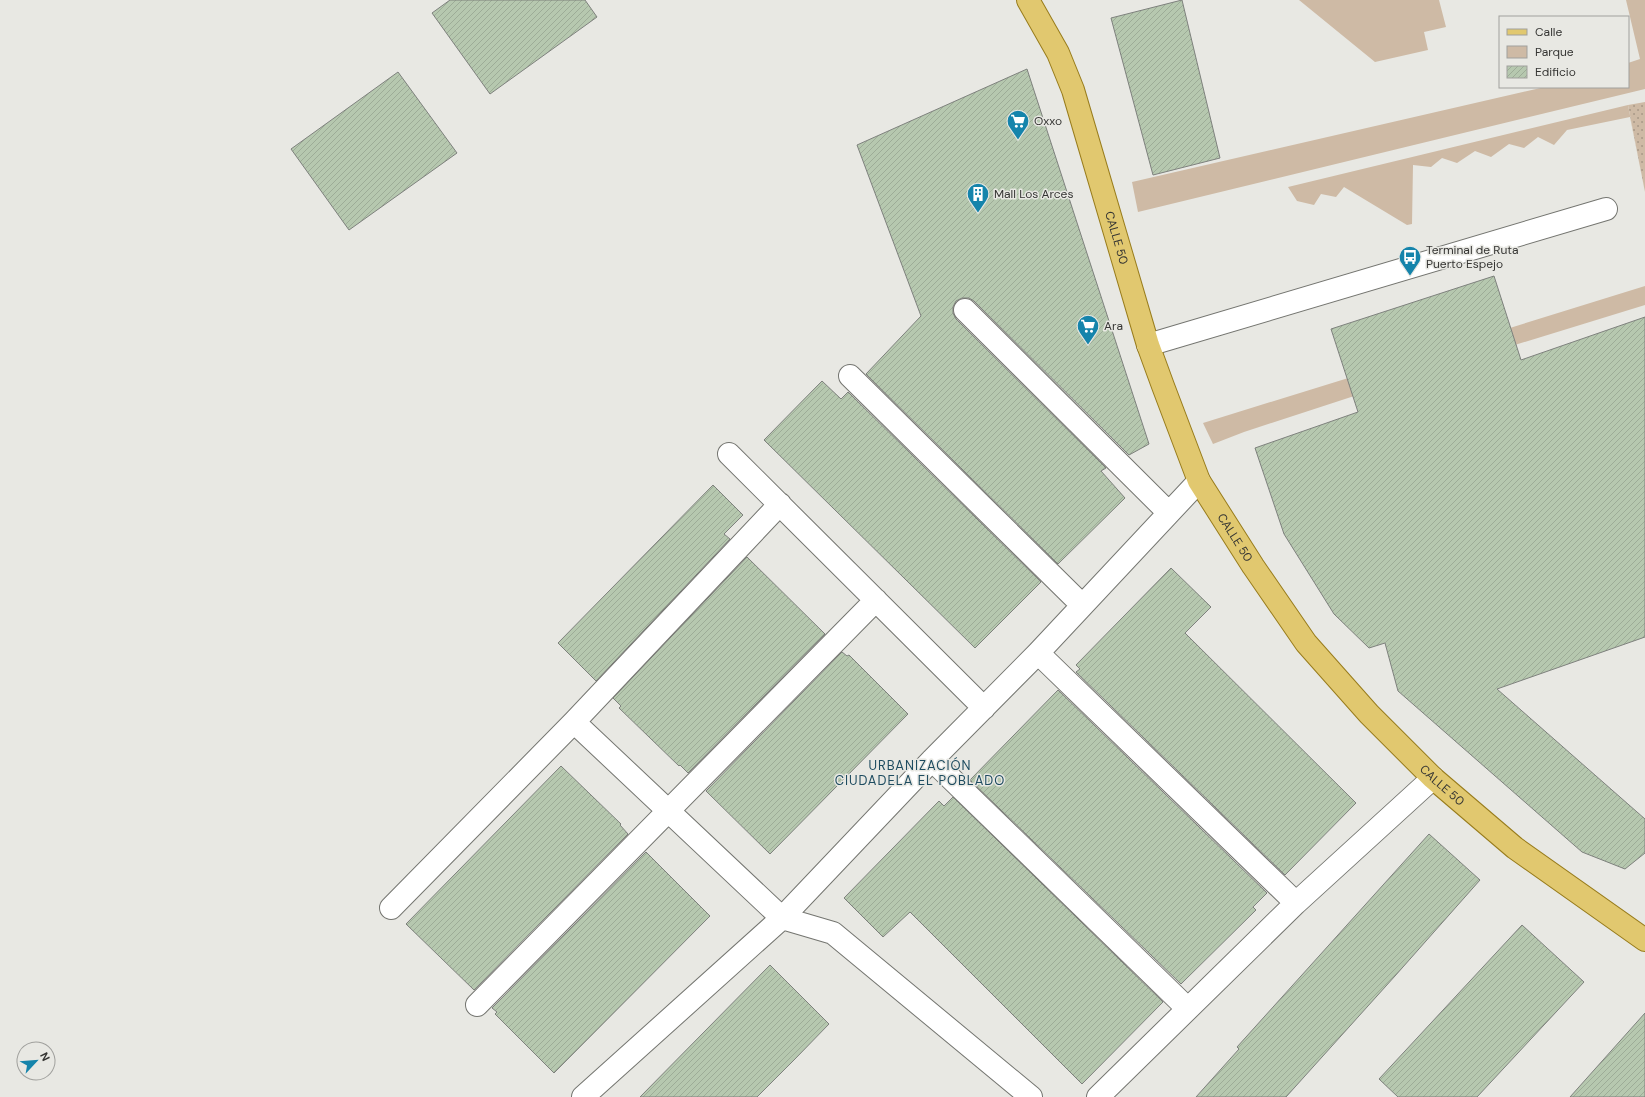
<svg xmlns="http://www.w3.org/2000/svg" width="1645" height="1097" font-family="'DM Sans',sans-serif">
<defs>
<pattern id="park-dots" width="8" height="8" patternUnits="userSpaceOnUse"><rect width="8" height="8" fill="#cebaa5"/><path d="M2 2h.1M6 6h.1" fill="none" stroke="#a89887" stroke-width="1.8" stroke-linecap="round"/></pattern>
<pattern id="building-hatch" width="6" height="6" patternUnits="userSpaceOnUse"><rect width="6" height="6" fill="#b6c8af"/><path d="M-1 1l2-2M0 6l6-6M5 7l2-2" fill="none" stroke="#9dac97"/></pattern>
</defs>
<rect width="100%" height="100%" fill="#e8e8e3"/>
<path fill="#cebaa5" d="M 1299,0 L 1439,0 L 1446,27 L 1424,32 L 1428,50 L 1375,62 Z
M 1626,0 L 1645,0 L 1645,89 L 1138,212 L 1132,182 L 1545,87 L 1628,87 L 1628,63 L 1640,59 Z
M 1628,105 L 1645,192 L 1630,117 L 1567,130 L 1554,145 L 1538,137 L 1524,148 L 1509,144 L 1491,157 L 1475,151 L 1457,163 L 1442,158 L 1431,167 L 1413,165 L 1412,224 L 1407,225 L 1344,187 L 1336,197 L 1321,194 L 1314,205 L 1297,201 L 1288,187 Z
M 1645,286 L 1645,305 L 1443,367 L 1244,432 L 1213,444 L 1203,423 Z"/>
<path fill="url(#park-dots)" d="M 1645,102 L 1645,192 L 1628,105 Z"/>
<path fill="url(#building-hatch)" stroke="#7e817d" d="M 450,0 L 585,0 L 597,17 L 490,94 L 432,13 Z
M 1182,0 L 1220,158 L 1153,175 L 1111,18 Z
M 1027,69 L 1149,444 L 1129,455 L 974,301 L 969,298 L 962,298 L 956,301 L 953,307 L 953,313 L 956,319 L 1106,468 L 1101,471 L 1125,498 L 1058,564 L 866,374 L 921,316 L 857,145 Z
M 398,72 L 457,153 L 349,230 L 291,149 Z
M 1494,276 L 1521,360 L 1645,317 L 1645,637 L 1497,689 L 1645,819 L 1645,853 L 1625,869 L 1582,852 L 1398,691 L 1385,643 L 1369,648 L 1334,614 L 1284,534 L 1255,448 L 1358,412 L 1331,329 Z
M 822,381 L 841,399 L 848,392 L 1041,582 L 975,648 L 764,440 Z
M 713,485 L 743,515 L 724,534 L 730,539 L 596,681 L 558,643 Z
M 747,557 L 825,634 L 688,773 L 680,765 L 679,766 L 619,708 L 621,706 L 613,698 Z
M 1171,568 L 1211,607 L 1185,633 L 1356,803 L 1285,875 L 1076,672 L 1080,669 L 1076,665 Z
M 842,652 L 847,656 L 849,655 L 908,714 L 770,854 L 706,791 Z
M 1058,690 L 1267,893 L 1253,907 L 1256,910 L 1181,984 L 970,780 Z
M 561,766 L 621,824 L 620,825 L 628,834 L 474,990 L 406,924 Z
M 953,797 L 1163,1002 L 1082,1084 L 910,912 L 883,937 L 844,898 L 939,801 L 944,806 Z
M 1429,834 L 1480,880 L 1395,976 L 1286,1097 L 1196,1097 L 1239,1049 L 1237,1047 Z
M 646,852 L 710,916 L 554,1073 L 495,1014 L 497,1012 L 492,1008 Z
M 1522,925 L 1584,982 L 1477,1097 L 1398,1097 L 1379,1079 Z
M 770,965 L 829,1024 L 795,1059 L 757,1097 L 640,1097 Z
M 1645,1013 L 1645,1097 L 1570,1097 Z"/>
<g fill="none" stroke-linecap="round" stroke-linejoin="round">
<g stroke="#747570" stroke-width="24">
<path id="minor" d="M 965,310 L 1169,513
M 1148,345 L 1606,209
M 850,376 L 1082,605
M 729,454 L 984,708
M 1038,653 L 1296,903
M 574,722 L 782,918 L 833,933 L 1031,1097
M 932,760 L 1187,1008
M 391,908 L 574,722 L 780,504
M 477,1005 L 876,600
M 583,1097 L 782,918 L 932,760 L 1038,653 L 1199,481
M 1098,1097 L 1296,903 L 1433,778"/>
</g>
<g stroke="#987c1c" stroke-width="24">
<g id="major">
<path id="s1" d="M 1028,0 L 1058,53 L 1073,90 L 1148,345 L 1163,386 L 1199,481 L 1253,566 L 1306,643 L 1369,714 L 1433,778 L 1515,848 L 1645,940"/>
</g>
</g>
<use href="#minor" stroke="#fff" stroke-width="22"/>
<use href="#major" stroke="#e1c86f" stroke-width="22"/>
</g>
<defs>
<g id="supermarket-pin" transform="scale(1.15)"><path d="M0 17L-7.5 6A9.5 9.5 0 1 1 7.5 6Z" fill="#1584ab" stroke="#e8e8e3"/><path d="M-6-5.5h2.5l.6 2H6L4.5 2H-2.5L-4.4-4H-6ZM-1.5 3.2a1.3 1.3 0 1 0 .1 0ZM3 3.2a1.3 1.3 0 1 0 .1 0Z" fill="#fff"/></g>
<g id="building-pin" transform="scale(1.15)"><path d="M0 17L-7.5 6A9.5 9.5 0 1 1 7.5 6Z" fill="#1584ab" stroke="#e8e8e3"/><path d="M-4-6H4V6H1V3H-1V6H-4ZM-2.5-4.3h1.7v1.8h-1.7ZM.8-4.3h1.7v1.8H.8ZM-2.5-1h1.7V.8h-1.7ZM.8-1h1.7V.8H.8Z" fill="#fff"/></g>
<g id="bus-pin" transform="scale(1.15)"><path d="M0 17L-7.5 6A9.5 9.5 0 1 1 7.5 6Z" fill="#1584ab" stroke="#e8e8e3"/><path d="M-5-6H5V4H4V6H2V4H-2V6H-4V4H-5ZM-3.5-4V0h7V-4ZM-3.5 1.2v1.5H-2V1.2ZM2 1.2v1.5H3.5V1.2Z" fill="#fff"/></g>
</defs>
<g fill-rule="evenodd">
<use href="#supermarket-pin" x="1018" y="121"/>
<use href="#building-pin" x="978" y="194"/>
<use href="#bus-pin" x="1410" y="257"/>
<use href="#supermarket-pin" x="1088" y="326"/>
</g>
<g text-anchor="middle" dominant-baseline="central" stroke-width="3" stroke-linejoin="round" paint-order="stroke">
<g font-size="12" fill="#353533" stroke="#e8e8e3" text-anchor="start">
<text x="1034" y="121">Oxxo</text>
<text x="994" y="194">Mall Los Arces</text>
<text x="1426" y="250">Terminal de Ruta<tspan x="1426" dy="14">Puerto Espejo</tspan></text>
<text x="1104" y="326">Ara</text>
</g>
<g font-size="12" fill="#353533" stroke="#e8e8e3">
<text stroke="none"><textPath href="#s1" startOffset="255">CALLE 50</textPath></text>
<text stroke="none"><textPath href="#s1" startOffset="579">CALLE 50</textPath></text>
<text stroke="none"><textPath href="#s1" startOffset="903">CALLE 50</textPath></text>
</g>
<g font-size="13" letter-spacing="1" fill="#1e4c60" stroke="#e8e8e3">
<text x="920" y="765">URBANIZACIÓN<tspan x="920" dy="15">CIUDADELA EL POBLADO</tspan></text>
</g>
</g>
<rect x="1499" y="16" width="130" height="72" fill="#e8e8e3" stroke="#a0a09d"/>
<rect x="1507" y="29" width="20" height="6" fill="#e1c86f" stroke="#a0a09d"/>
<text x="1535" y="36" font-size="12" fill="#353533">Calle</text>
<rect x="1507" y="46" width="20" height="12" fill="#cebaa5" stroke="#a0a09d"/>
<text x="1535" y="56" font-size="12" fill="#353533">Parque</text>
<rect x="1507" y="66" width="20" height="12" fill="url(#building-hatch)" stroke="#a0a09d"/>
<text x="1535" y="76" font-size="12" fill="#353533">Edificio</text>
<g transform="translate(36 1061) rotate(64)"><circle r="19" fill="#e8e8e3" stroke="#a0a09d"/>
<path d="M0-3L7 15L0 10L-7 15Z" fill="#1584ab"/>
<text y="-6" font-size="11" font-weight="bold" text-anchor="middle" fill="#353533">N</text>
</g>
</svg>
